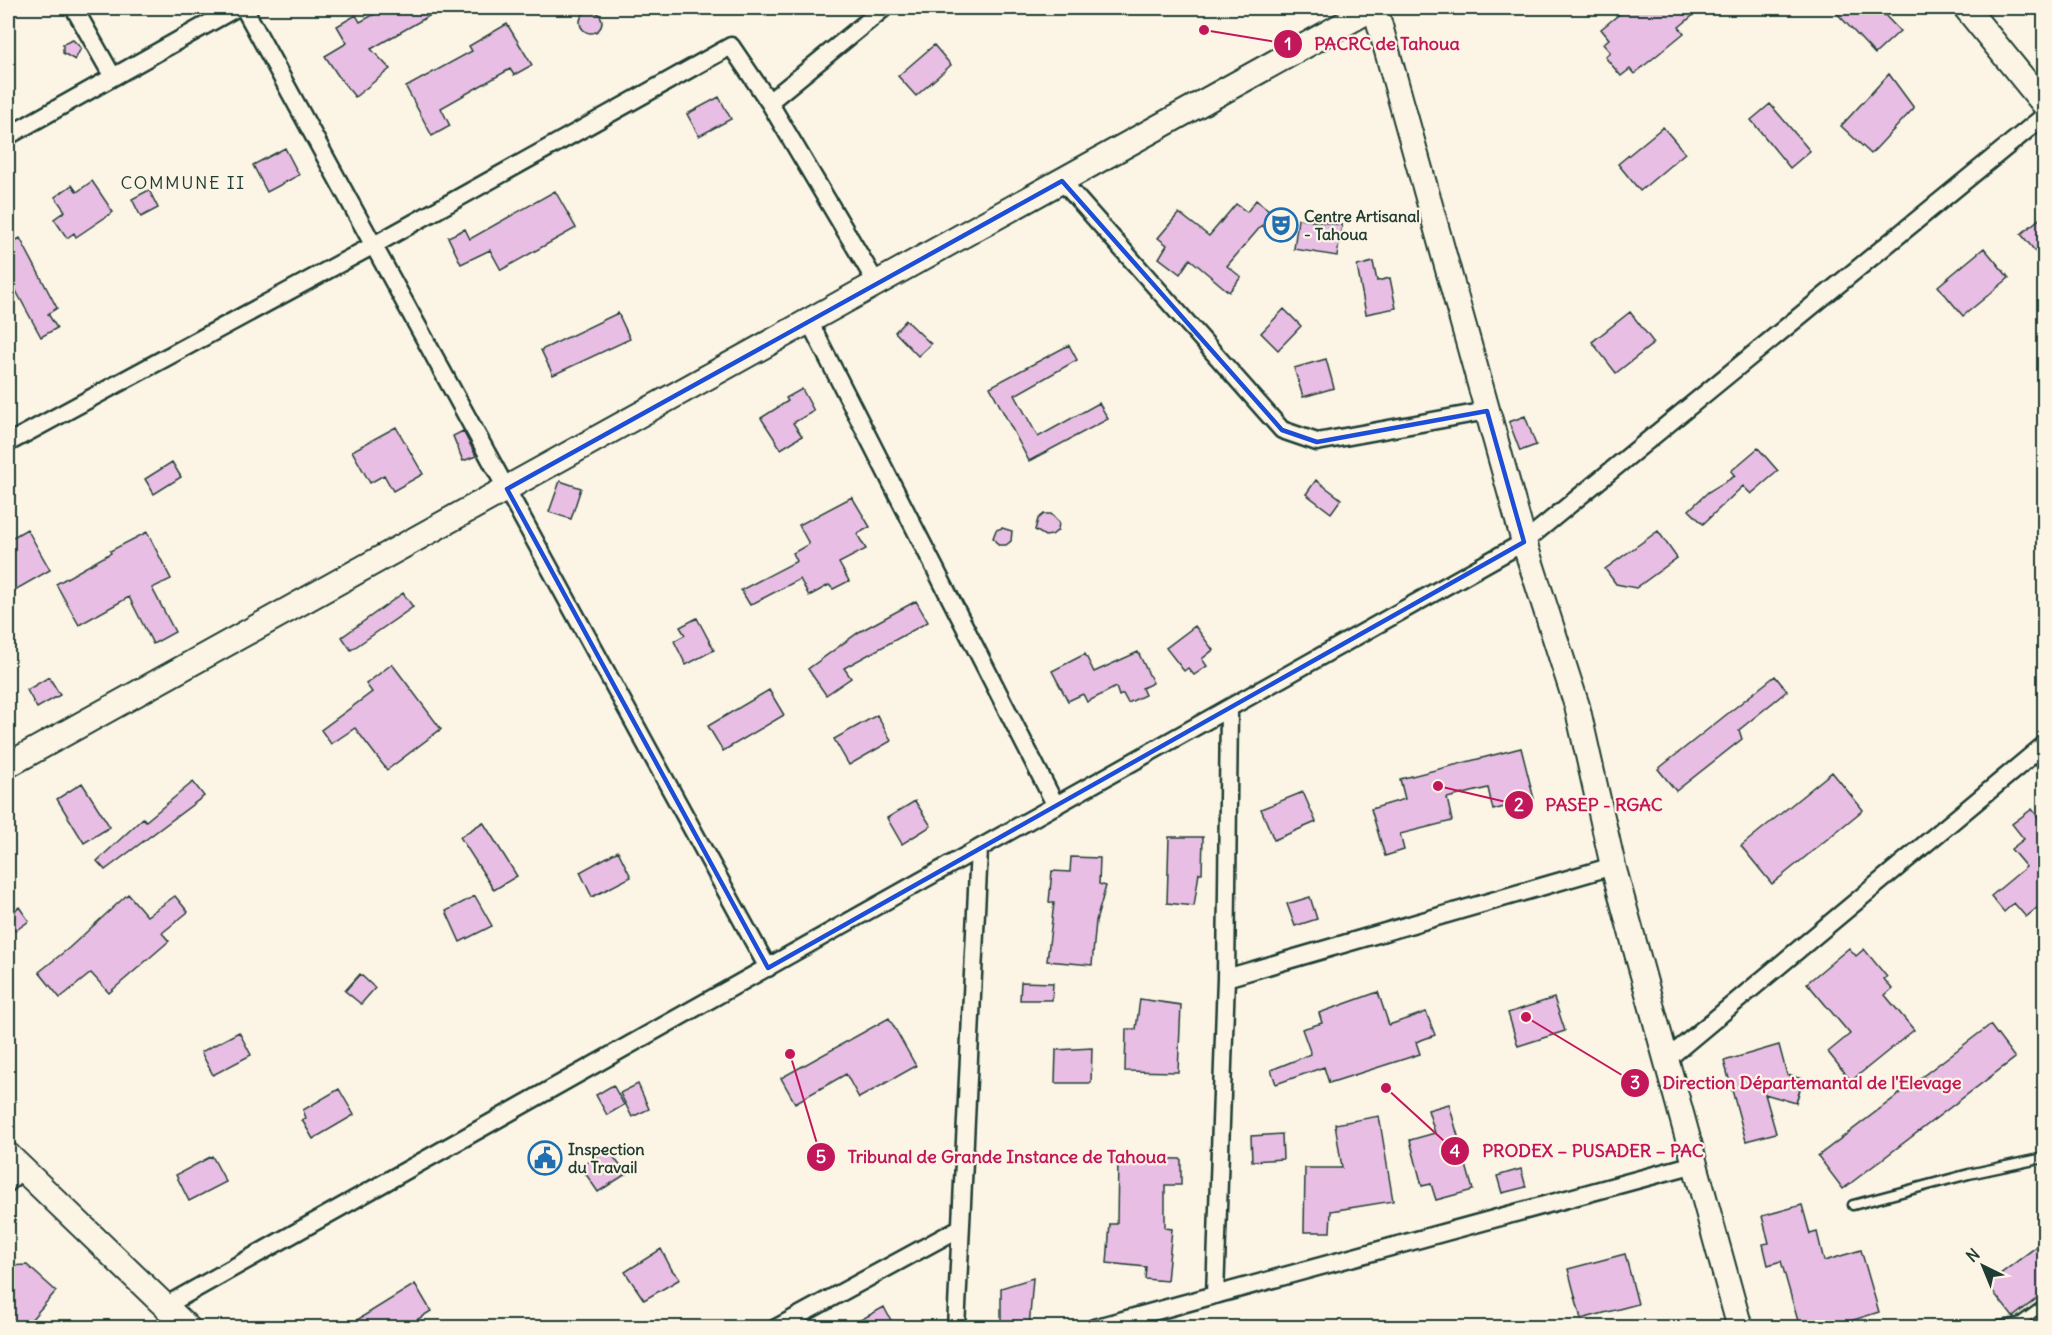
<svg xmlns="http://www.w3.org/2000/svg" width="2052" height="1335" font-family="Delius,sans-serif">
<rect width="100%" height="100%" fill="#fcf5e5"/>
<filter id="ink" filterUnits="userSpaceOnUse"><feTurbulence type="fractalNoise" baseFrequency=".0167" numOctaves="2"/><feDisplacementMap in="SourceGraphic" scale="12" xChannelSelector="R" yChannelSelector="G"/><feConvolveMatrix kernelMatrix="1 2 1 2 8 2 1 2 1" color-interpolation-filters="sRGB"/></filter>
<g filter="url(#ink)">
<path fill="#e9bee4" stroke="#1f3d34" stroke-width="1.5" d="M 386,8 L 443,8 L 371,49 L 390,69 L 355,97 L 339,77 L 325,56 L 347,43 L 337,26 L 356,15 L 360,22 Z
M 1627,8 L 1702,8 L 1679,27 L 1684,33 L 1634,74 L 1630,69 L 1621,76 L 1605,57 L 1610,52 L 1603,44 L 1609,39 L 1601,29 Z
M 1832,8 L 1878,8 L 1900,31 L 1875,54 Z
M580 22a11 11 0 1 1 22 0a11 11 0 1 1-22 0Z
M 507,24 L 532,65 L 514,75 L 510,69 L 441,108 L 450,126 L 432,136 L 406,87 L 472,51 L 469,46 Z
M 73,40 L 81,48 L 75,60 L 63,53 L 63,44 Z
M 934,45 L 951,65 L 916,96 L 898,76 Z
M 1889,74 L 1914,108 L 1871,154 L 1841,126 Z
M 719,97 L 731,119 L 699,136 L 687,114 Z
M 1770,104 L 1810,151 L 1790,168 L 1751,120 Z
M 1663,127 L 1685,153 L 1640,191 L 1618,164 Z
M 285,148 L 299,175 L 267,192 L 253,165 Z
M 92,181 L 113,212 L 76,237 L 74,233 L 67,238 L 54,219 L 65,211 L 55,197 L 72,185 L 77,192 Z
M 149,190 L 158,208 L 141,217 L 132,199 Z
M 555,191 L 576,228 L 501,270 L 490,250 L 461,264 L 448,237 L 465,229 L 470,239 Z
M 1256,200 L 1282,220 L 1271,233 L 1262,225 L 1227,266 L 1241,277 L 1229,292 L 1190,259 L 1180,274 L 1159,258 L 1167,245 L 1158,238 L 1179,213 L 1209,236 L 1236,204 L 1247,212 Z
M 2044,215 L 2044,262 L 2021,234 Z
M 1298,219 L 1342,225 L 1337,256 L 1294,249 Z
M 20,238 L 57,308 L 48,314 L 57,328 L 41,337 L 8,276 L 8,245 Z
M 1984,248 L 2009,278 L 1963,316 L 1938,286 Z
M 1373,262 L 1377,281 L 1390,278 L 1396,308 L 1366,314 L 1357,266 Z
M 1284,309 L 1301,326 L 1278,350 L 1261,333 Z
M 1630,312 L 1654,343 L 1616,373 L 1592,342 Z
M 618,313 L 630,339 L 553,375 L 541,350 Z
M 906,320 L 931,344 L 918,356 L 895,332 Z
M 1069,345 L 1077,360 L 1015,395 L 1038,437 L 1099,403 L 1108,419 L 1029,461 L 990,387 Z
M 1326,359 L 1334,388 L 1303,397 L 1294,368 Z
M 802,389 L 814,411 L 793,423 L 802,436 L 781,449 L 761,418 L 788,401 L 786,398 Z
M 1525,416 L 1536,445 L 1520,451 L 1509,422 Z
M 396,427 L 423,474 L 393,491 L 384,475 L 370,483 L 352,451 Z
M 463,431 L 476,456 L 463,461 L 453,436 Z
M 1758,448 L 1778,471 L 1751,494 L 1743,486 L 1703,524 L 1689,510 L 1708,492 L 1735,476 L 1731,471 Z
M 172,462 L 181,477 L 154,494 L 145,479 Z
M 1316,480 L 1341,499 L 1331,513 L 1306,494 Z
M 560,481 L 581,488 L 571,519 L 549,512 Z
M 852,497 L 870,527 L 857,534 L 866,549 L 839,563 L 849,581 L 833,589 L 829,585 L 809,596 L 800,579 L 750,605 L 741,590 L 797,561 L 793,553 L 809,544 L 799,525 Z
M 1044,514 L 1051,514 L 1059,522 L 1058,530 L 1052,535 L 1045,536 L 1035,530 L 1038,519 Z
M 1002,528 L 1012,531 L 1011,541 L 1006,545 L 998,545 L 993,538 L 996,530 Z
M 27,529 L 50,570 L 8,594 L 8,540 Z
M 1658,531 L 1677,558 L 1636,588 L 1616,584 L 1605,569 Z
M 147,532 L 171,579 L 152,588 L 175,632 L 153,644 L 129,597 L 79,625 L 56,584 L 111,553 L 110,551 Z
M 403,593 L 413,607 L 351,650 L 342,637 Z
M 916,601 L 928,622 L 844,668 L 851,678 L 826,695 L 808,669 L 859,632 Z
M 697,618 L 714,650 L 686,665 L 674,641 L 685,635 L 680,627 Z
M 1195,626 L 1213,650 L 1202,659 L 1207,666 L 1194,675 L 1188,668 L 1184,671 L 1166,648 Z
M 1138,652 L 1153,683 L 1142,688 L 1145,695 L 1128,703 L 1123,694 L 1119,696 L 1116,687 L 1087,702 L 1083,694 L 1068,701 L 1052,671 L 1085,654 L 1094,672 Z
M 392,664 L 441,729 L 387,770 L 355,728 L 331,744 L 321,730 L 372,692 L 366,684 Z
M 1775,676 L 1787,691 L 1739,730 L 1742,739 L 1676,791 L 1658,769 Z
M 49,677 L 60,695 L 37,708 L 27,690 Z
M 769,690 L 784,715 L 723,751 L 708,726 Z
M 877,715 L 891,741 L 849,765 L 834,739 Z
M 1521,748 L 1534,799 L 1493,810 L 1488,788 L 1447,798 L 1452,821 L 1400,834 L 1404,850 L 1385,856 L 1371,809 L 1405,799 L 1400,779 Z
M 1832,772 L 1863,810 L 1772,884 L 1741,846 Z
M 193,782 L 204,796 L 105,870 L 97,861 L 143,818 L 146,821 Z
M 82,783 L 110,827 L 84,843 L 57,799 Z
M 1303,792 L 1316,822 L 1274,840 L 1261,809 Z
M 915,801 L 931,826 L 902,844 L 887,818 Z
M 2032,809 L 2044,825 L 2044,902 L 2026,917 L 2014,903 L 2004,912 L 1991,896 L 2026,867 L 2011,849 L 2024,839 L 2012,824 Z
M 483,822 L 517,876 L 494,890 L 460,837 Z
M 1169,837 L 1203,837 L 1202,873 L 1199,873 L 1194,906 L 1167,903 Z
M 618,851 L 631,877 L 592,897 L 580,872 Z
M 1071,857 L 1100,858 L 1099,884 L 1106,886 L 1096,921 L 1092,965 L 1047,961 L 1054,903 L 1049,902 L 1052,871 L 1070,872 Z
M 128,894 L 147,916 L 175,896 L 188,912 L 162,933 L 169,941 L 109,993 L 91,973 L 60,998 L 39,972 L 69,948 Z
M 475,896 L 492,926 L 460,942 L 446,911 Z
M 1310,897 L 1317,919 L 1295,926 L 1287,904 Z
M 19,907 L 29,921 L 15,931 L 8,921 L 8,916 Z
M 1849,948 L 1856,956 L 1864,949 L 1887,977 L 1884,979 L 1892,989 L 1885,995 L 1914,1030 L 1851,1081 L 1828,1052 L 1850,1034 L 1807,983 Z
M 360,974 L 375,988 L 361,1004 L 345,991 Z
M 1021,982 L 1053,983 L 1052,1000 L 1020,1000 Z
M 1378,992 L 1389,1025 L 1426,1012 L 1435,1035 L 1416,1042 L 1420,1054 L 1329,1083 L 1324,1067 L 1276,1084 L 1271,1070 L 1311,1054 L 1302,1029 L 1322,1023 L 1319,1013 Z
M 1554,998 L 1565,1031 L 1518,1046 L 1508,1013 Z
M 1140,999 L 1181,1005 L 1178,1072 L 1125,1071 L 1126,1029 L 1136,1029 Z
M 889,1018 L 916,1066 L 859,1098 L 846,1074 L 795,1103 L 781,1078 Z
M 1990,1025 L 2015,1058 L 1843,1189 L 1818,1156 Z
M 239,1032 L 251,1055 L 213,1075 L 201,1052 Z
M 1779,1045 L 1787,1075 L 1803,1079 L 1796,1103 L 1765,1094 L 1776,1133 L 1746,1141 L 1724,1061 Z
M 1092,1048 L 1091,1083 L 1055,1083 L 1056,1050 Z
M 638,1084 L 649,1109 L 632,1117 L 620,1093 Z
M 613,1085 L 624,1105 L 607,1115 L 596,1095 Z
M 339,1089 L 354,1115 L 313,1139 L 302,1120 L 306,1118 L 303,1110 Z
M 1449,1104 L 1473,1190 L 1436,1200 L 1431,1184 L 1422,1186 L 1410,1140 L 1435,1133 L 1428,1110 Z
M 1379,1116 L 1393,1201 L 1331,1211 L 1330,1232 L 1304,1232 L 1305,1168 L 1342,1168 L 1335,1124 Z
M 1282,1134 L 1283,1159 L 1252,1161 L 1251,1136 Z
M 608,1149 L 626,1174 L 598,1192 L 581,1167 Z
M 212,1156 L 226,1182 L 189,1201 L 176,1175 Z
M 1118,1158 L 1181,1159 L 1181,1185 L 1165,1185 L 1165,1228 L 1172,1229 L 1167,1281 L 1145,1279 L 1146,1267 L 1107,1263 L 1110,1224 L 1117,1224 Z
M 1521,1169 L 1526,1187 L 1502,1193 L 1497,1176 Z
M 1802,1205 L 1810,1234 L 1817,1232 L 1824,1261 L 1861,1250 L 1879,1312 L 1828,1328 L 1800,1328 L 1781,1261 L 1768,1265 L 1763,1244 L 1769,1243 L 1762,1216 Z
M 2044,1241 L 2044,1293 L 2013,1317 L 1987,1284 Z
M 661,1249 L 672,1270 L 680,1279 L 644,1300 L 625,1272 Z
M 1625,1254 L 1638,1304 L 1581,1319 L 1568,1269 Z
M 27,1265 L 56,1291 L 24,1328 L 8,1328 L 8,1266 Z
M 1033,1278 L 1029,1328 L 1001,1328 L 1001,1288 Z
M 415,1284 L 431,1311 L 404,1328 L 344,1328 Z
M 884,1307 L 895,1328 L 846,1328 Z"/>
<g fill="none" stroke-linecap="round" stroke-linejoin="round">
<g stroke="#1f3d34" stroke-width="13">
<path id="lane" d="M 1853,1205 L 1969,1174 L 2044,1158
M 1989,1328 L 2019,1323 L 2044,1305"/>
</g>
<g stroke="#1f3d34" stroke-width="21">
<path id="street" d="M 74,8 L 113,77
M 244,8 L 768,968
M 769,102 L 884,8
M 8,136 L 236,8
M 1062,181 L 1282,430 L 1317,442 L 1487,411
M 809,321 L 1056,806
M 8,443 L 374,245 L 731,46 L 769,102 L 877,284
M 1226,978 L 1613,866
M 1666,1060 L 2044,745
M 8,1183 L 22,1168
M 1215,1295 L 1226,978 L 1229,709
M 165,1306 L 1524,542 L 2044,116
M 776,1328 L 960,1228
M 956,1328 L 979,849
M 1094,1328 L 1695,1164"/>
</g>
<g stroke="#1f3d34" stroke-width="28">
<path id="secondary" d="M 1375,8 L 1524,542 L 1577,706 L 1613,866 L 1740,1328
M 1966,8 L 2044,104
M 8,765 L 1373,8
M 8,1155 L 188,1328"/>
</g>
<use href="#lane" stroke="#fcf5e5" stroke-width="8"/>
<use href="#street" stroke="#fcf5e5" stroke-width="16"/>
<use href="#secondary" stroke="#fcf5e5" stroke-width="24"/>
</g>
</g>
<path fill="none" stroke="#1d4ed8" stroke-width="4.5" stroke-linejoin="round" d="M 1062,181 L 1282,430 L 1317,442 L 1487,411 L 1524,542 L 768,968 L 507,489 Z"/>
<defs>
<g id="theatre-ring" transform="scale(1.725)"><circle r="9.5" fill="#fcf5e5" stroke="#1f6fb2" stroke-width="1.5"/><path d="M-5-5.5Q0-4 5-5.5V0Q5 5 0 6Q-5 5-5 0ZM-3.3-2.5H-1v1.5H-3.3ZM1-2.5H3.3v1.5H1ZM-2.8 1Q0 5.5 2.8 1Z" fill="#1f6fb2"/></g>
<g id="civic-ring" transform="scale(1.725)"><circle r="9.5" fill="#fcf5e5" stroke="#1f6fb2" stroke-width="1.5"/><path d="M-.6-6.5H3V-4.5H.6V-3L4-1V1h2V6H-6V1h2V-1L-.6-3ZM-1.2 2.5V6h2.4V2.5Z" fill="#1f6fb2"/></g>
</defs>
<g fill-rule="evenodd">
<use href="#theatre-ring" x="1281" y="225"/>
<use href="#civic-ring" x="545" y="1158"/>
</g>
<g text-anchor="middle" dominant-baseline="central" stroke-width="4.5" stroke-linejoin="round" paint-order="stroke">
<g font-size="16" font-weight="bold" fill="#1f3d34" stroke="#fcf5e5" text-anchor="start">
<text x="1304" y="216">Centre Artisanal<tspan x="1304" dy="18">- Tahoua</tspan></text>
<text x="568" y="1149">Inspection<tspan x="568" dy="18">du Travail</tspan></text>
</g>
<g font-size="18" letter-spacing="1.5" fill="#1f3d34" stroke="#fcf5e5">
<text x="183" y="182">COMMUNE II</text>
</g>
</g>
<path fill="none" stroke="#c2185b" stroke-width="2" d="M1204 30L1288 44M1438 786L1519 805M1526 1017L1635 1083M1386 1088L1455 1151M790 1054L821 1157"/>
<g fill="#c2185b" stroke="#fcf5e5" stroke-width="2">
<circle cx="1204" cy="30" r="6"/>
<circle cx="1438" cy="786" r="6"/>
<circle cx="1526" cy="1017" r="6"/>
<circle cx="1386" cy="1088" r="6"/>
<circle cx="790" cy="1054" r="6"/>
<circle cx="1288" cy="44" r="15"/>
<circle cx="1519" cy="805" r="15"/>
<circle cx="1635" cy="1083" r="15"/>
<circle cx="1455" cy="1151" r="15"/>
<circle cx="821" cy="1157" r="15"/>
</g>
<g font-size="18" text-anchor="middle" font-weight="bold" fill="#fff">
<text x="1288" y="50">1</text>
<text x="1519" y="811">2</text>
<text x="1635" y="1089">3</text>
<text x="1455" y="1157">4</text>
<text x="821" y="1163">5</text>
</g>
<g font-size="18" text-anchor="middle" font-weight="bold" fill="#c2185b" stroke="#fcf5e5" stroke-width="4.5" stroke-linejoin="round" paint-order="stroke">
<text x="1387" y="50">PACRC de Tahoua</text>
<text x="1604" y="811">PASEP - RGAC</text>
<text x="1812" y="1089">Direction Départemantal de l'Elevage</text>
<text x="1593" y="1157">PRODEX – PUSADER – PAC</text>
<text x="1007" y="1163">Tribunal de Grande Instance de Tahoua</text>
</g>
<rect width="2052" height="1335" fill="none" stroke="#fcf5e5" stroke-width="30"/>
<rect x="15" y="15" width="2022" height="1305" fill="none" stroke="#1f3d34" stroke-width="2" filter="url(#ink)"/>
<g transform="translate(1983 1266) rotate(317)" stroke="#fcf5e5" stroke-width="4.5" paint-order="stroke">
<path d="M0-4.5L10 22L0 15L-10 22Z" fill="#1f3d34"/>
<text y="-9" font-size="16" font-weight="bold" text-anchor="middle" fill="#1f3d34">N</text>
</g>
</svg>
